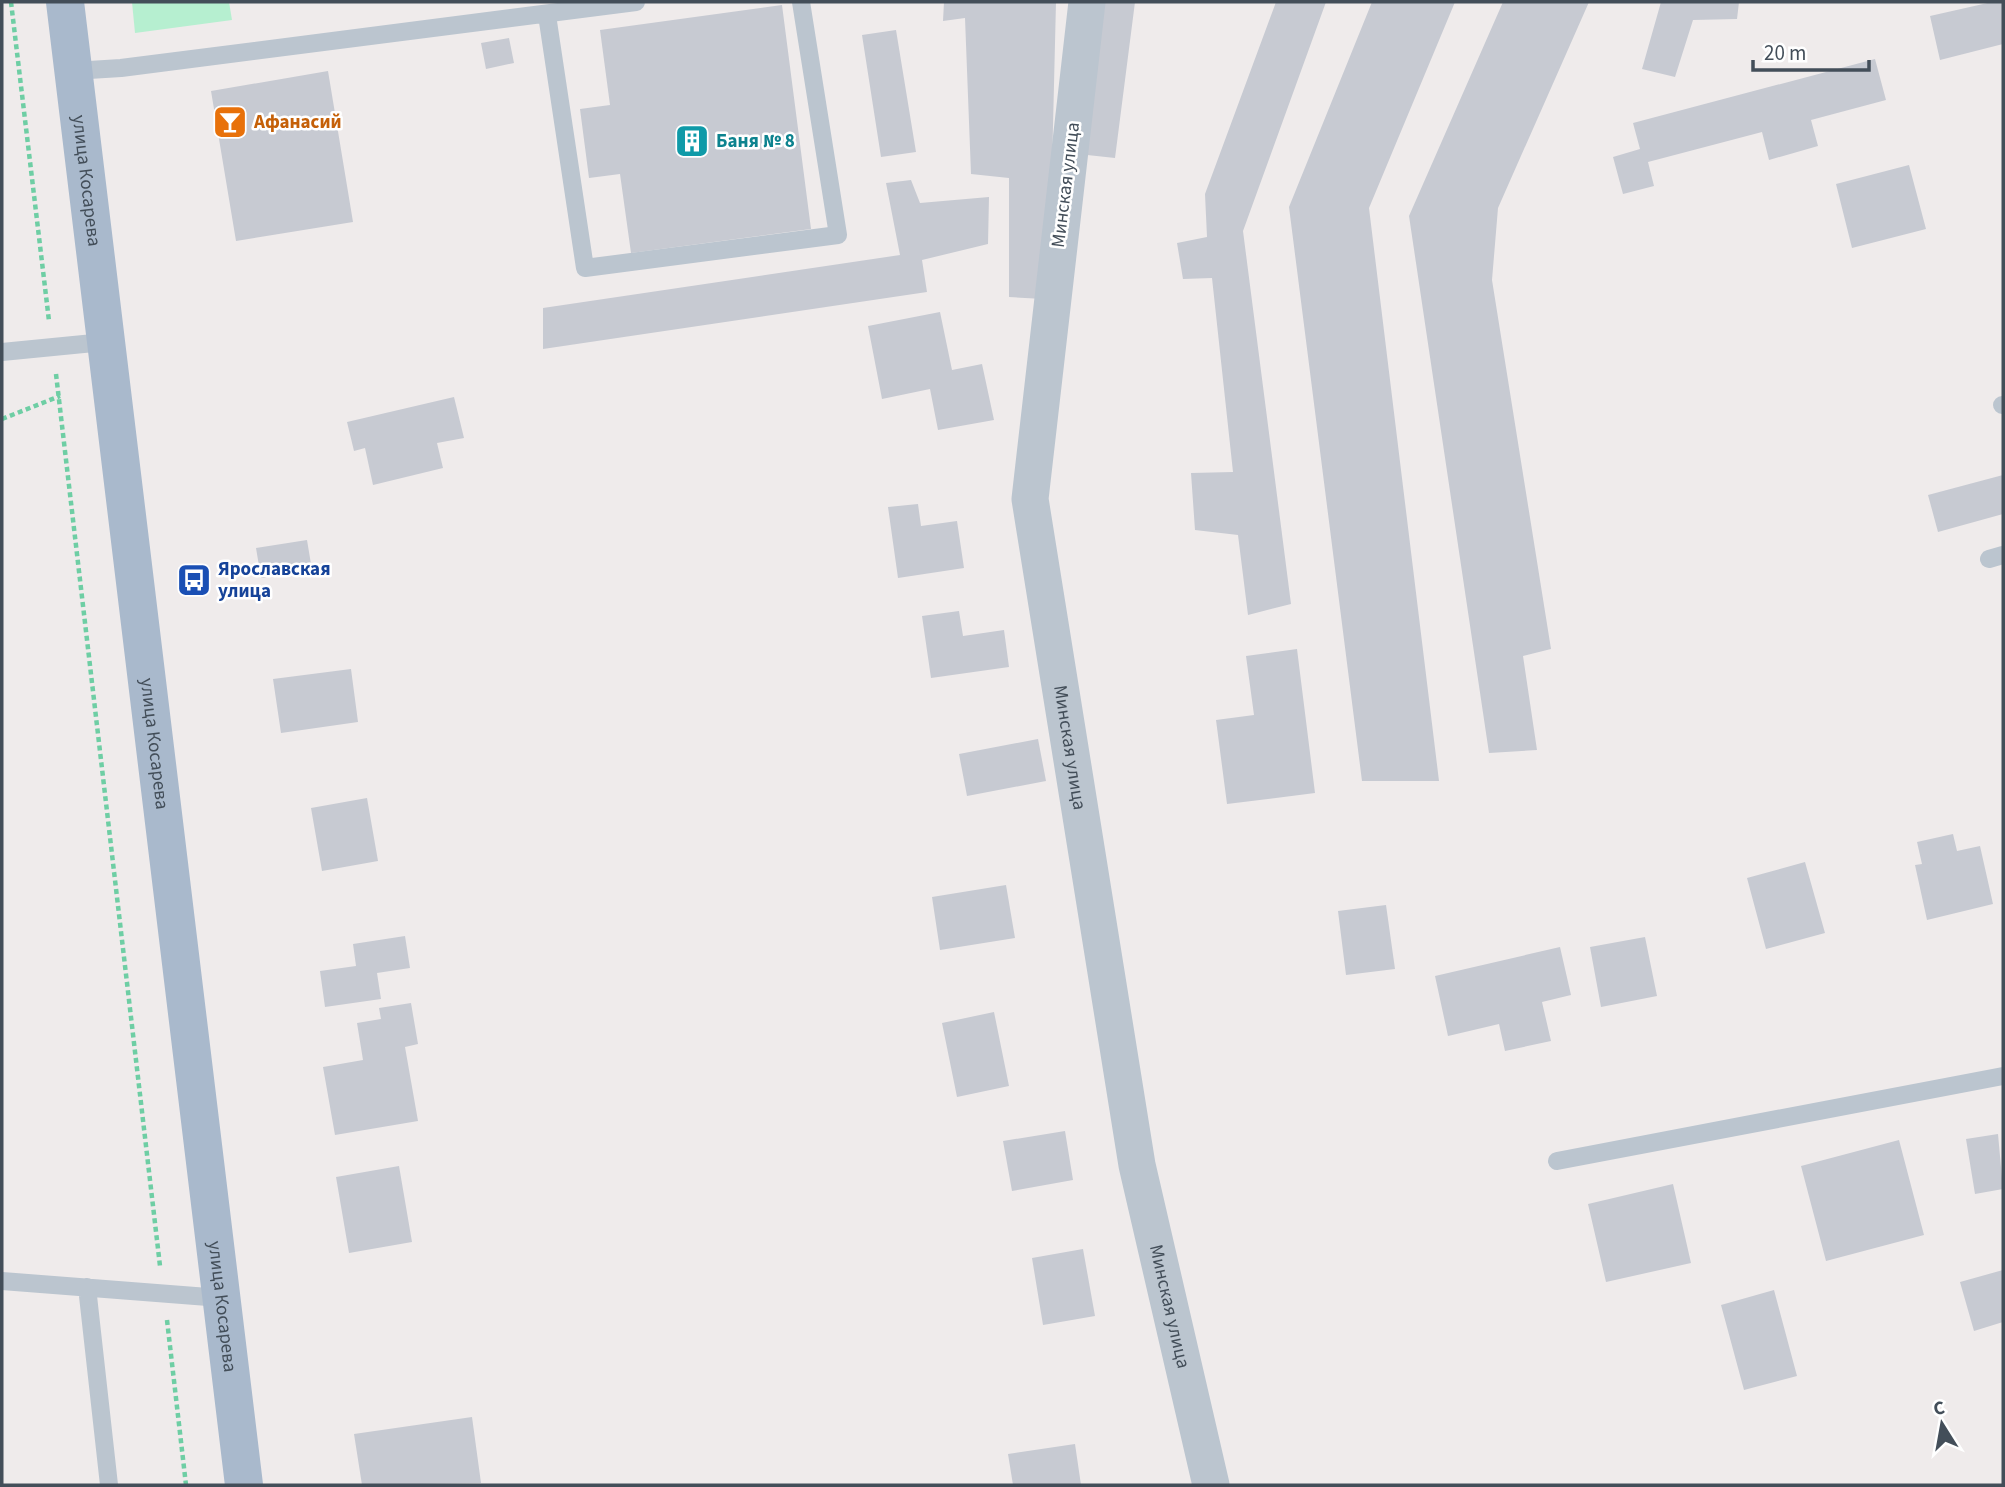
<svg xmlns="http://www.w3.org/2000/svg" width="2005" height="1487" font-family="'Source Sans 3',sans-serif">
<rect width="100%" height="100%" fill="#efebeb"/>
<path fill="#b6efd0" d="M 132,2 L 229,2 L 232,20 L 135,33 Z"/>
<path fill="#c7cad2" d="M 944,2 L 1056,2 L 1051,208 L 1043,299 L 1009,297 L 1009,178 L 971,174 L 965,18 L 943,21 Z
M 1097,2 L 1135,2 L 1115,158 L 1078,154 Z
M 1276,2 L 1326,2 L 1243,231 L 1291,604 L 1248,615 L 1238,535 L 1195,530 L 1191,473 L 1233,472 L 1212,278 L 1183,279 L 1177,243 L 1207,237 L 1205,194 Z
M 1372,2 L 1455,2 L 1369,208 L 1439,781 L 1362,781 L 1289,207 Z
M 1503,2 L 1589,2 L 1498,208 L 1492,280 L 1551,649 L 1523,656 L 1537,750 L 1489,753 L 1409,216 Z
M 1661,2 L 1739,2 L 1737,19 L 1693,20 L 1675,77 L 1642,69 Z
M 1992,2 L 2003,2 L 2003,44 L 1940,60 L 1930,16 Z
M 782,5 L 811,229 L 631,253 L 620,174 L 589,178 L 580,109 L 610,105 L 600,30 Z
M 896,30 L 916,152 L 881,157 L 862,35 Z
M 509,38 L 514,63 L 486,69 L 481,43 Z
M 1875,59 L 1886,100 L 1811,120 L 1818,146 L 1769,160 L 1762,132 L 1648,162 L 1654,186 L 1623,194 L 1613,157 L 1640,149 L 1633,123 Z
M 328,71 L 353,222 L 236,241 L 211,91 Z
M 1909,165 L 1926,229 L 1852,248 L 1836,184 Z
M 911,180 L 920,203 L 989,197 L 988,244 L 922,260 L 927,292 L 543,349 L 543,308 L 900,255 L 886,183 Z
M 940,312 L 952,370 L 982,364 L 994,420 L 938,430 L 930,389 L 882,399 L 868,326 Z
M 454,397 L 464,438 L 437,443 L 443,468 L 373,485 L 365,448 L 354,451 L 347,422 Z
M 2003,475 L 2003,514 L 1938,532 L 1928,495 Z
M 918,504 L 921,526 L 957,521 L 964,568 L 898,578 L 888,507 Z
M 307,540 L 312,570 L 261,578 L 256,548 Z
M 959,611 L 963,636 L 1004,630 L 1009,667 L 931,678 L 922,616 Z
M 1297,649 L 1315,793 L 1227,804 L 1216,720 L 1254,715 L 1246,656 Z
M 351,669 L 358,722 L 281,733 L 273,679 Z
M 1038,739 L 1046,781 L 967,796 L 959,754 Z
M 367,798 L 378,861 L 322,871 L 311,808 Z
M 1953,834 L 1957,851 L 1980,846 L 1993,904 L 1927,920 L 1915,865 L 1922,864 L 1917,842 Z
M 1805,862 L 1825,933 L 1766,949 L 1747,878 Z
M 1006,885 L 1015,938 L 940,950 L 932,897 Z
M 1386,905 L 1395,969 L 1346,975 L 1338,911 Z
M 405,936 L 410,968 L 377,973 L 381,999 L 325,1007 L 320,971 L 356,966 L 353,944 Z
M 1645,937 L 1657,996 L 1601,1007 L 1590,947 Z
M 1560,947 L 1571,995 L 1542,1002 L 1551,1041 L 1505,1051 L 1499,1024 L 1448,1036 L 1435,976 Z
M 411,1003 L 418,1044 L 405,1047 L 418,1121 L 335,1135 L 323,1067 L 363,1060 L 357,1023 L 381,1019 L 379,1008 Z
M 994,1012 L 1009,1086 L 957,1097 L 942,1023 Z
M 1065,1131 L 1073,1180 L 1012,1191 L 1003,1141 Z
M 1998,1134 L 2003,1189 L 1975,1194 L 1966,1139 Z
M 1899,1140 L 1924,1235 L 1826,1261 L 1801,1166 Z
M 399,1166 L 412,1242 L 349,1253 L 336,1177 Z
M 1673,1184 L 1691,1263 L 1606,1282 L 1588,1204 Z
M 1083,1249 L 1095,1316 L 1043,1325 L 1032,1258 Z
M 2003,1270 L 2003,1322 L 1974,1331 L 1960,1282 Z
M 1774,1290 L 1797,1376 L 1744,1390 L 1721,1305 Z
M 472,1417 L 481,1483 L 362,1485 L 354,1434 Z
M 1075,1444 L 1081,1485 L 1013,1485 L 1008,1454 Z"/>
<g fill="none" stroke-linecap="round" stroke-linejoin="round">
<path stroke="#6ecea4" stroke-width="4.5" stroke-dasharray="5 3.5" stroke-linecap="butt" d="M 11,2 L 49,321
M 56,374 L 160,1266
M 2,419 L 60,396
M 167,1320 L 186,1485"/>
<path stroke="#bbc5cf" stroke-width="18" d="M 547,15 L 585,268 L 838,235 L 801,2
M 73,71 L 121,68 L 636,2
M 2,352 L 104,342
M 2002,405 L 2003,405
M 1989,559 L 2003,555
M 1557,1161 L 2003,1076
M 2,1281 L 221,1298
M 87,1287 L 109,1485"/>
<path stroke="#bbc5cf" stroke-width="37" id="s1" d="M 1087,2 L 1030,499 L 1137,1165 L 1211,1485"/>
<path stroke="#a9b9cc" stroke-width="38" id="s2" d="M 65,2 L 244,1485"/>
</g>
<defs>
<g id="bar-square" transform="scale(1.75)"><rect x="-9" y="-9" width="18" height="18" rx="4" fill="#e8710a" stroke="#fff"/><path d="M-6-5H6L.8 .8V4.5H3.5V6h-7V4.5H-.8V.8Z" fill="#fff"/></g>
<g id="building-square" transform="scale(1.75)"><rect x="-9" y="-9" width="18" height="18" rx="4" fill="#0f9aa8" stroke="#fff"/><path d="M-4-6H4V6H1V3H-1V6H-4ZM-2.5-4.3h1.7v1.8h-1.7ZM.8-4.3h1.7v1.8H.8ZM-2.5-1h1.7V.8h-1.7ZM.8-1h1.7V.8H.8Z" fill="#fff"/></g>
<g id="bus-square" transform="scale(1.75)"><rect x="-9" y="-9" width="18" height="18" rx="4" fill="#1a4fb4" stroke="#fff"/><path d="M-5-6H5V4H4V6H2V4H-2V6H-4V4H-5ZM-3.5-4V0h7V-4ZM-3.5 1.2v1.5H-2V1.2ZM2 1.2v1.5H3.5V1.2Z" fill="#fff"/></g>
</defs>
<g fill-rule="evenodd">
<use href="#bar-square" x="230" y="122"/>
<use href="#building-square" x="692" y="141"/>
<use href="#bus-square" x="194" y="580"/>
</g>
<g text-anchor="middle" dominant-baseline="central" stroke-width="5" stroke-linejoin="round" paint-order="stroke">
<g font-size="19" font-weight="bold" fill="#c56008" stroke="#fff" text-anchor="start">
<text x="254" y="122">Афанасий</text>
</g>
<g font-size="19" font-weight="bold" fill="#0d838f" stroke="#fff" text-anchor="start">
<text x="716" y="141">Баня № 8</text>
</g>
<g font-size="19" fill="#434e59" stroke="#fff">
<text stroke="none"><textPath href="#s2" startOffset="180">улица Косарева</textPath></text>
<text transform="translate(1066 185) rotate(-83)">Минская улица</text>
<text stroke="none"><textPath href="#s2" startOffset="747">улица Косарева</textPath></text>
<text stroke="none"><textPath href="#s1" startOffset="752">Минская улица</textPath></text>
<text stroke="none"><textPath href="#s1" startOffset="1320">Минская улица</textPath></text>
<text stroke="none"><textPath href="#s2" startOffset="1314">улица Косарева</textPath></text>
</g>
<g font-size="19" font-weight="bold" fill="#164399" stroke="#fff" text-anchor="start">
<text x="218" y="569">Ярославская<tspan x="218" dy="22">улица</tspan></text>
</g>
</g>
<rect width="2005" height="1487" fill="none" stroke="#434e59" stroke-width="7"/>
<g transform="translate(1942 1424) rotate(349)" stroke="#ffffff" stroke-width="5" paint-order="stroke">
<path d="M0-5L12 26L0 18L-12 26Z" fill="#434e59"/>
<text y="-10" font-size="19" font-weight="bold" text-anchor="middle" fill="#434e59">С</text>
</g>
<path d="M1753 60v10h116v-10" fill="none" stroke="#434e59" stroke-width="3.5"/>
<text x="1764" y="60" font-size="21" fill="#434e59" stroke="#ffffff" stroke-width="5" paint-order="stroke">20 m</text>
</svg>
